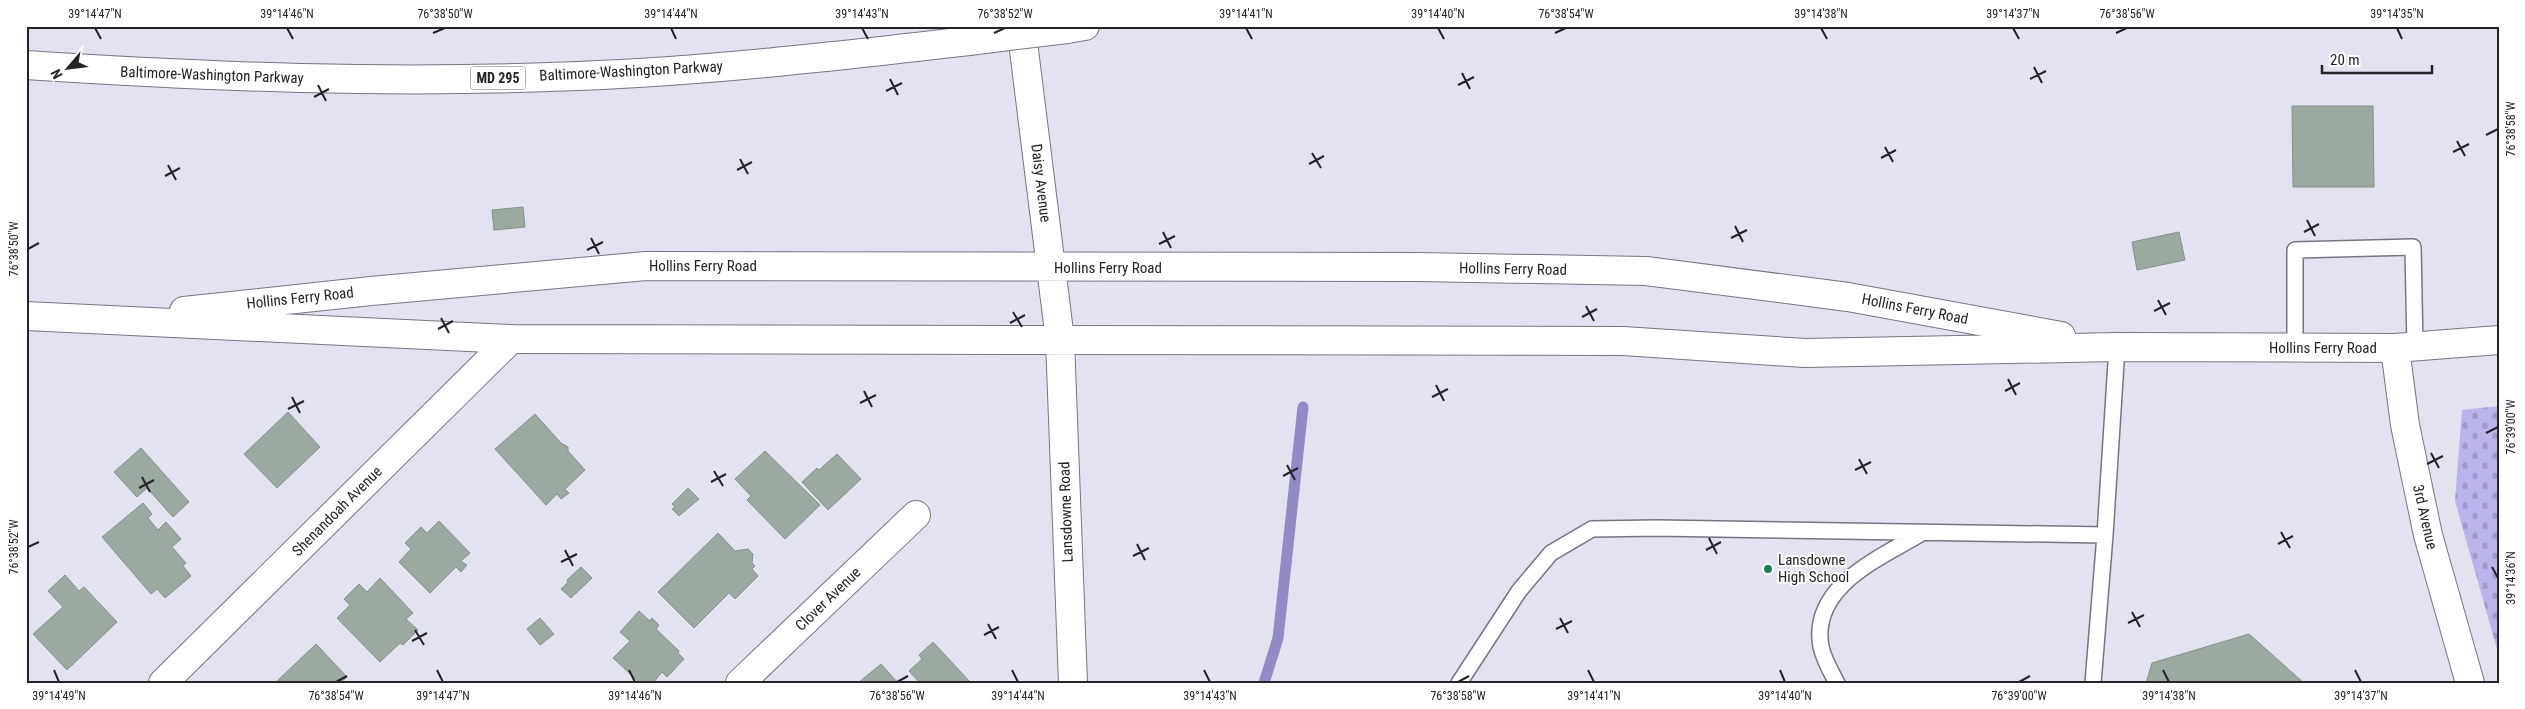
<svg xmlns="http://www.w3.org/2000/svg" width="2525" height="709" font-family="'Roboto Condensed',sans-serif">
<defs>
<pattern id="cemetery-stones" width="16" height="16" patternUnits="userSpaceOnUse" patternTransform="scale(1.25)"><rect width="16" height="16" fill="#b9b4eb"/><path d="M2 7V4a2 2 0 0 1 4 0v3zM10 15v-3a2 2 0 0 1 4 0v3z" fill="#9f9aca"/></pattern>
</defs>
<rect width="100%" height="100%" fill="#e3e2f0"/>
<path fill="url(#cemetery-stones)" d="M 2499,406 L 2499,656 L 2455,501 L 2462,410 Z"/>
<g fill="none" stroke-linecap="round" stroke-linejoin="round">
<path stroke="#918cc5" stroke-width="11" d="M 1264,683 L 1278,638 L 1303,407"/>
</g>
<path fill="#9ba9a1" stroke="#84918a" d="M 2292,106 L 2373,106 L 2374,187 L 2293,187 Z
M 523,207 L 525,227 L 494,230 L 492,210 Z
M 2179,232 L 2185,260 L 2137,270 L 2132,242 Z
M 288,412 L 320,447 L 277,488 L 244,454 Z
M 535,414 L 561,443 L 568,447 L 568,451 L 585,470 L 565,489 L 569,493 L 561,499 L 557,494 L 546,505 L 495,449 Z
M 141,448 L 189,502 L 173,517 L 147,488 L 137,497 L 114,472 Z
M 765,451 L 820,505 L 785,539 L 747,500 L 751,496 L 735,479 Z
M 837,454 L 861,479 L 828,510 L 802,482 L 817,468 L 819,470 Z
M 688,488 L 699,499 L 679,516 L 672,509 L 675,507 L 672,504 Z
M 143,503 L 152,514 L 148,518 L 158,530 L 166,522 L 181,539 L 172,547 L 186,563 L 183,566 L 191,576 L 165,598 L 157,589 L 151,594 L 102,537 Z
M 439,521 L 470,553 L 461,561 L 467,565 L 461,572 L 456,567 L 430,593 L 399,562 L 411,549 L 405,543 L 421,527 L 427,533 Z
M 718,533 L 735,551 L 748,549 L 753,554 L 752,563 L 755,566 L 752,569 L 758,576 L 735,599 L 729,593 L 694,628 L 658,592 Z
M 581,567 L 592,578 L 571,598 L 561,589 L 568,582 L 567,580 Z
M 65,575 L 79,591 L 84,587 L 117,622 L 67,670 L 33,634 L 63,607 L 48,591 Z
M 380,578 L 413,613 L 406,619 L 418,630 L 403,645 L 400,643 L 380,662 L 337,618 L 350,605 L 344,599 L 359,584 L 367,592 Z
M 639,611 L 650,621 L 652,618 L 659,625 L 656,629 L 679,651 L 678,653 L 684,659 L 667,677 L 662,672 L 653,683 L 640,683 L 613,658 L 630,641 L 620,632 Z
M 540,618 L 554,634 L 540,645 L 527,629 Z
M 2249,634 L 2304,683 L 2146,683 L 2152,663 Z
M 933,642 L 971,683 L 920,683 L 909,671 L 922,659 L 919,655 Z
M 316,644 L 347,677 L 340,683 L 275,683 Z
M 881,664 L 898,683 L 858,683 Z"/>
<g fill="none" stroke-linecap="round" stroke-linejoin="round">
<g stroke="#767582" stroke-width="18">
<path id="lane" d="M 2295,348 L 2295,250 L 2413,247 L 2415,347
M 2105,535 L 2117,347
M 1459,683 L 1519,591 L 1551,553 L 1592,529 L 1657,528 L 2105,535 L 2093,683
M 1837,683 C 1831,672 1824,660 1821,647 C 1810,587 1878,559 1920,534"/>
</g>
<g stroke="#767582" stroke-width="30">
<path id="street" d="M 163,683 L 511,339
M 740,683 L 916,515"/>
</g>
<g stroke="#767582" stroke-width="30">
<path id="secondary" d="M 1021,26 L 1060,340 L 1073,683
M 184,311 L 371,291 L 646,266 L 1419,267 L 1646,271 L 1848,297 L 2061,336
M 26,316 L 511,339 L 1623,341 L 1805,353 L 2117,347 L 2395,348 L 2499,340
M 2395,348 L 2405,425 L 2428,535 L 2470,683"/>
</g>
<g stroke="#767582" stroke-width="30">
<path id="highway" d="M 1067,29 L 1085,26
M 26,65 C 210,77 393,84 577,76 C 708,71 838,56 969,41"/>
</g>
<use href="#lane" stroke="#fff" stroke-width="15"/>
<use href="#street" stroke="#fff" stroke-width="28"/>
<use href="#secondary" stroke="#fff" stroke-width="28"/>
<use href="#highway" stroke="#fff" stroke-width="28"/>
<g stroke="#767582" stroke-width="30" stroke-linecap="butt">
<path id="highway-bridge" d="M 969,41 L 1067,29"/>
</g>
<use href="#highway-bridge" stroke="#fff" stroke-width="28"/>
</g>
<path fill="none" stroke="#232328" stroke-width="2" d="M 95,28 L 101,39M 287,28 L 293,39M 671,28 L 676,39M 862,28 L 868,39M 1246,28 L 1252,39M 1438,28 L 1444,39M 1821,28 L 1827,39M 2013,28 L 2019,39M 2397,28 L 2402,39M 433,33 L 445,28M 994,33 L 1005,28M 1555,33 L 1566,28M 2116,33 L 2127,28M 2034,67 L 2042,83M 1462,73 L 1470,89M 890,79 L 898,95M 2030,79 L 2046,71M 318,85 L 326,101M 1458,85 L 1474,77M 886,91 L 902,83M 314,97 L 329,89M 2486,135 L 2498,129M 2457,141 L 2465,156M 1885,147 L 1893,162M 2453,152 L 2469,144M 1312,153 L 1321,168M 1881,158 L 1896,150M 740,159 L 748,174M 1309,164 L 1324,156M 168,165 L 176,180M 737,170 L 752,162M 165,176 L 180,168M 2307,220 L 2315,236M 1735,226 L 1743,242M 1163,232 L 1171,248M 2304,232 L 2319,224M 591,238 L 599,254M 1731,238 L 1747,230M 1159,244 L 1175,236M 28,249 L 39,243M 587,250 L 603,242M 2158,300 L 2166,315M 1586,306 L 1594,321M 2154,311 L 2170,303M 1013,312 L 1022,327M 1582,317 L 1597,309M 441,318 L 449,333M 1010,323 L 1025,315M 438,329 L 453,321M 2008,379 L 2016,395M 1436,385 L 1444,401M 864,391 L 872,407M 2005,391 L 2020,383M 292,397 L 300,413M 1432,397 L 1448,389M 860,403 L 876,395M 288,409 L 304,401M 2486,433 L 2498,427M 2431,453 L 2439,468M 1859,459 L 1867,474M 2427,464 L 2443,456M 1287,465 L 1295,480M 1855,470 L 1871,462M 714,471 L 723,486M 1283,476 L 1298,468M 142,477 L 150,492M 711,482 L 726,474M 139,488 L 154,480M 2281,532 L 2290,548M 1709,538 L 1717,554M 1137,544 L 1145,560M 2278,544 L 2293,536M 28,547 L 39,542M 565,550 L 573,566M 1706,550 L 1721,542M 1133,556 L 1149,548M 561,562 L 577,554M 2492,567 L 2498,578M 2132,612 L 2140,627M 1560,618 L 1568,633M 2128,623 L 2144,615M 988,624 L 996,639M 1556,629 L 1572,621M 415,630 L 424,645M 984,635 L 999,627M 412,641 L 427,633M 54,670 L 59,682M 437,670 L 443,682M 629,670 L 635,682M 1012,670 L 1018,682M 1204,670 L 1210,682M 1588,670 L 1594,682M 1780,670 L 1785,682M 2163,670 L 2169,682M 2355,670 L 2361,682M 336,682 L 347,676M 897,682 L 908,676M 1458,682 L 1469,676M 2019,682 L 2030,676"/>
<circle fill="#1b7c54" stroke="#fff" stroke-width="2" cx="1768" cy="569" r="5"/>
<g text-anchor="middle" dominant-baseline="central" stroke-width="4" stroke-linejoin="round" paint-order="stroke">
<rect fill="#fff" stroke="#656568" stroke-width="1" x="470.5" y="66.5" width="55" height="23" rx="4"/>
<g font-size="14" font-weight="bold" fill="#232328">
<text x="498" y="78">MD 295</text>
</g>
<g font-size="15" fill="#232328" stroke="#fff">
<text transform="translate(631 71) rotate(-3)">Baltimore-Washington Parkway</text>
<text transform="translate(212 75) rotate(2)">Baltimore-Washington Parkway</text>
<text transform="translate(1041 183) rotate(83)">Daisy Avenue</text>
<text x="703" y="266">Hollins Ferry Road</text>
<text x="1108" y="268">Hollins Ferry Road</text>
<text transform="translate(1513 269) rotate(1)">Hollins Ferry Road</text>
<text transform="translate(300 298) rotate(-6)">Hollins Ferry Road</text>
<text transform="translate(1915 309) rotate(11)">Hollins Ferry Road</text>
<text x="2323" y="348">Hollins Ferry Road</text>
<text transform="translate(337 511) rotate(-45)">Shenandoah Avenue</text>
<text transform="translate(1066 512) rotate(-92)">Lansdowne Road</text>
<text transform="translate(2425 517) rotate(77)">3rd Avenue</text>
<text transform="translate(828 599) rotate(-44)">Clover Avenue</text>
</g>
<g font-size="15" fill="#232328" stroke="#fff" text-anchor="start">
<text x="1778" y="560">Lansdowne<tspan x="1778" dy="17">High School</tspan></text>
</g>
</g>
<rect width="2525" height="709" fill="none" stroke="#ffffff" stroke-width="55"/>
<g transform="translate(68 68) rotate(242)" stroke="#ffffff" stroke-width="4" paint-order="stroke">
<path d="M0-4L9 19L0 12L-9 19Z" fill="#232328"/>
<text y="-8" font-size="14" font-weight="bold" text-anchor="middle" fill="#232328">N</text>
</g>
<path d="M2322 65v8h110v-8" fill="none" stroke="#232328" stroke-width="2.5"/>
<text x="2330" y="65" font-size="15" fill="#232328" stroke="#ffffff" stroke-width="4" paint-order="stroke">20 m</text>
<rect x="28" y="28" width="2470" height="654" fill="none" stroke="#232328" stroke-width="2"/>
<g font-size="12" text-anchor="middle" fill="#232328">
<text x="95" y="18">39°14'47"N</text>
<text x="287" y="18">39°14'46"N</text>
<text x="445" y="18">76°38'50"W</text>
<text x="671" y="18">39°14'44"N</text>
<text x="862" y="18">39°14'43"N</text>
<text x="1005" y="18">76°38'52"W</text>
<text x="1246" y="18">39°14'41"N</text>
<text x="1438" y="18">39°14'40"N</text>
<text x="1566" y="18">76°38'54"W</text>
<text x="1821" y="18">39°14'38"N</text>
<text x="2013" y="18">39°14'37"N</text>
<text x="2127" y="18">76°38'56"W</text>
<text x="2397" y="18">39°14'35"N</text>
<text transform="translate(2511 129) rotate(-90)" y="4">76°38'58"W</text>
<text transform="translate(14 249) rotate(-90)" y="4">76°38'50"W</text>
<text transform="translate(2511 427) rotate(-90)" y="4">76°39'00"W</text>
<text transform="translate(14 547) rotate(-90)" y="4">76°38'52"W</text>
<text transform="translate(2511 578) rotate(-90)" y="4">39°14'36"N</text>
<text x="59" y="700">39°14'49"N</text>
<text x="336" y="700">76°38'54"W</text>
<text x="443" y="700">39°14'47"N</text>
<text x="635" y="700">39°14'46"N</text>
<text x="897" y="700">76°38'56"W</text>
<text x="1018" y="700">39°14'44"N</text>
<text x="1210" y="700">39°14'43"N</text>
<text x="1458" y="700">76°38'58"W</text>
<text x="1594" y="700">39°14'41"N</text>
<text x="1785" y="700">39°14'40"N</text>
<text x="2019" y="700">76°39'00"W</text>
<text x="2169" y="700">39°14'38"N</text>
<text x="2361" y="700">39°14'37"N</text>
</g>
</svg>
